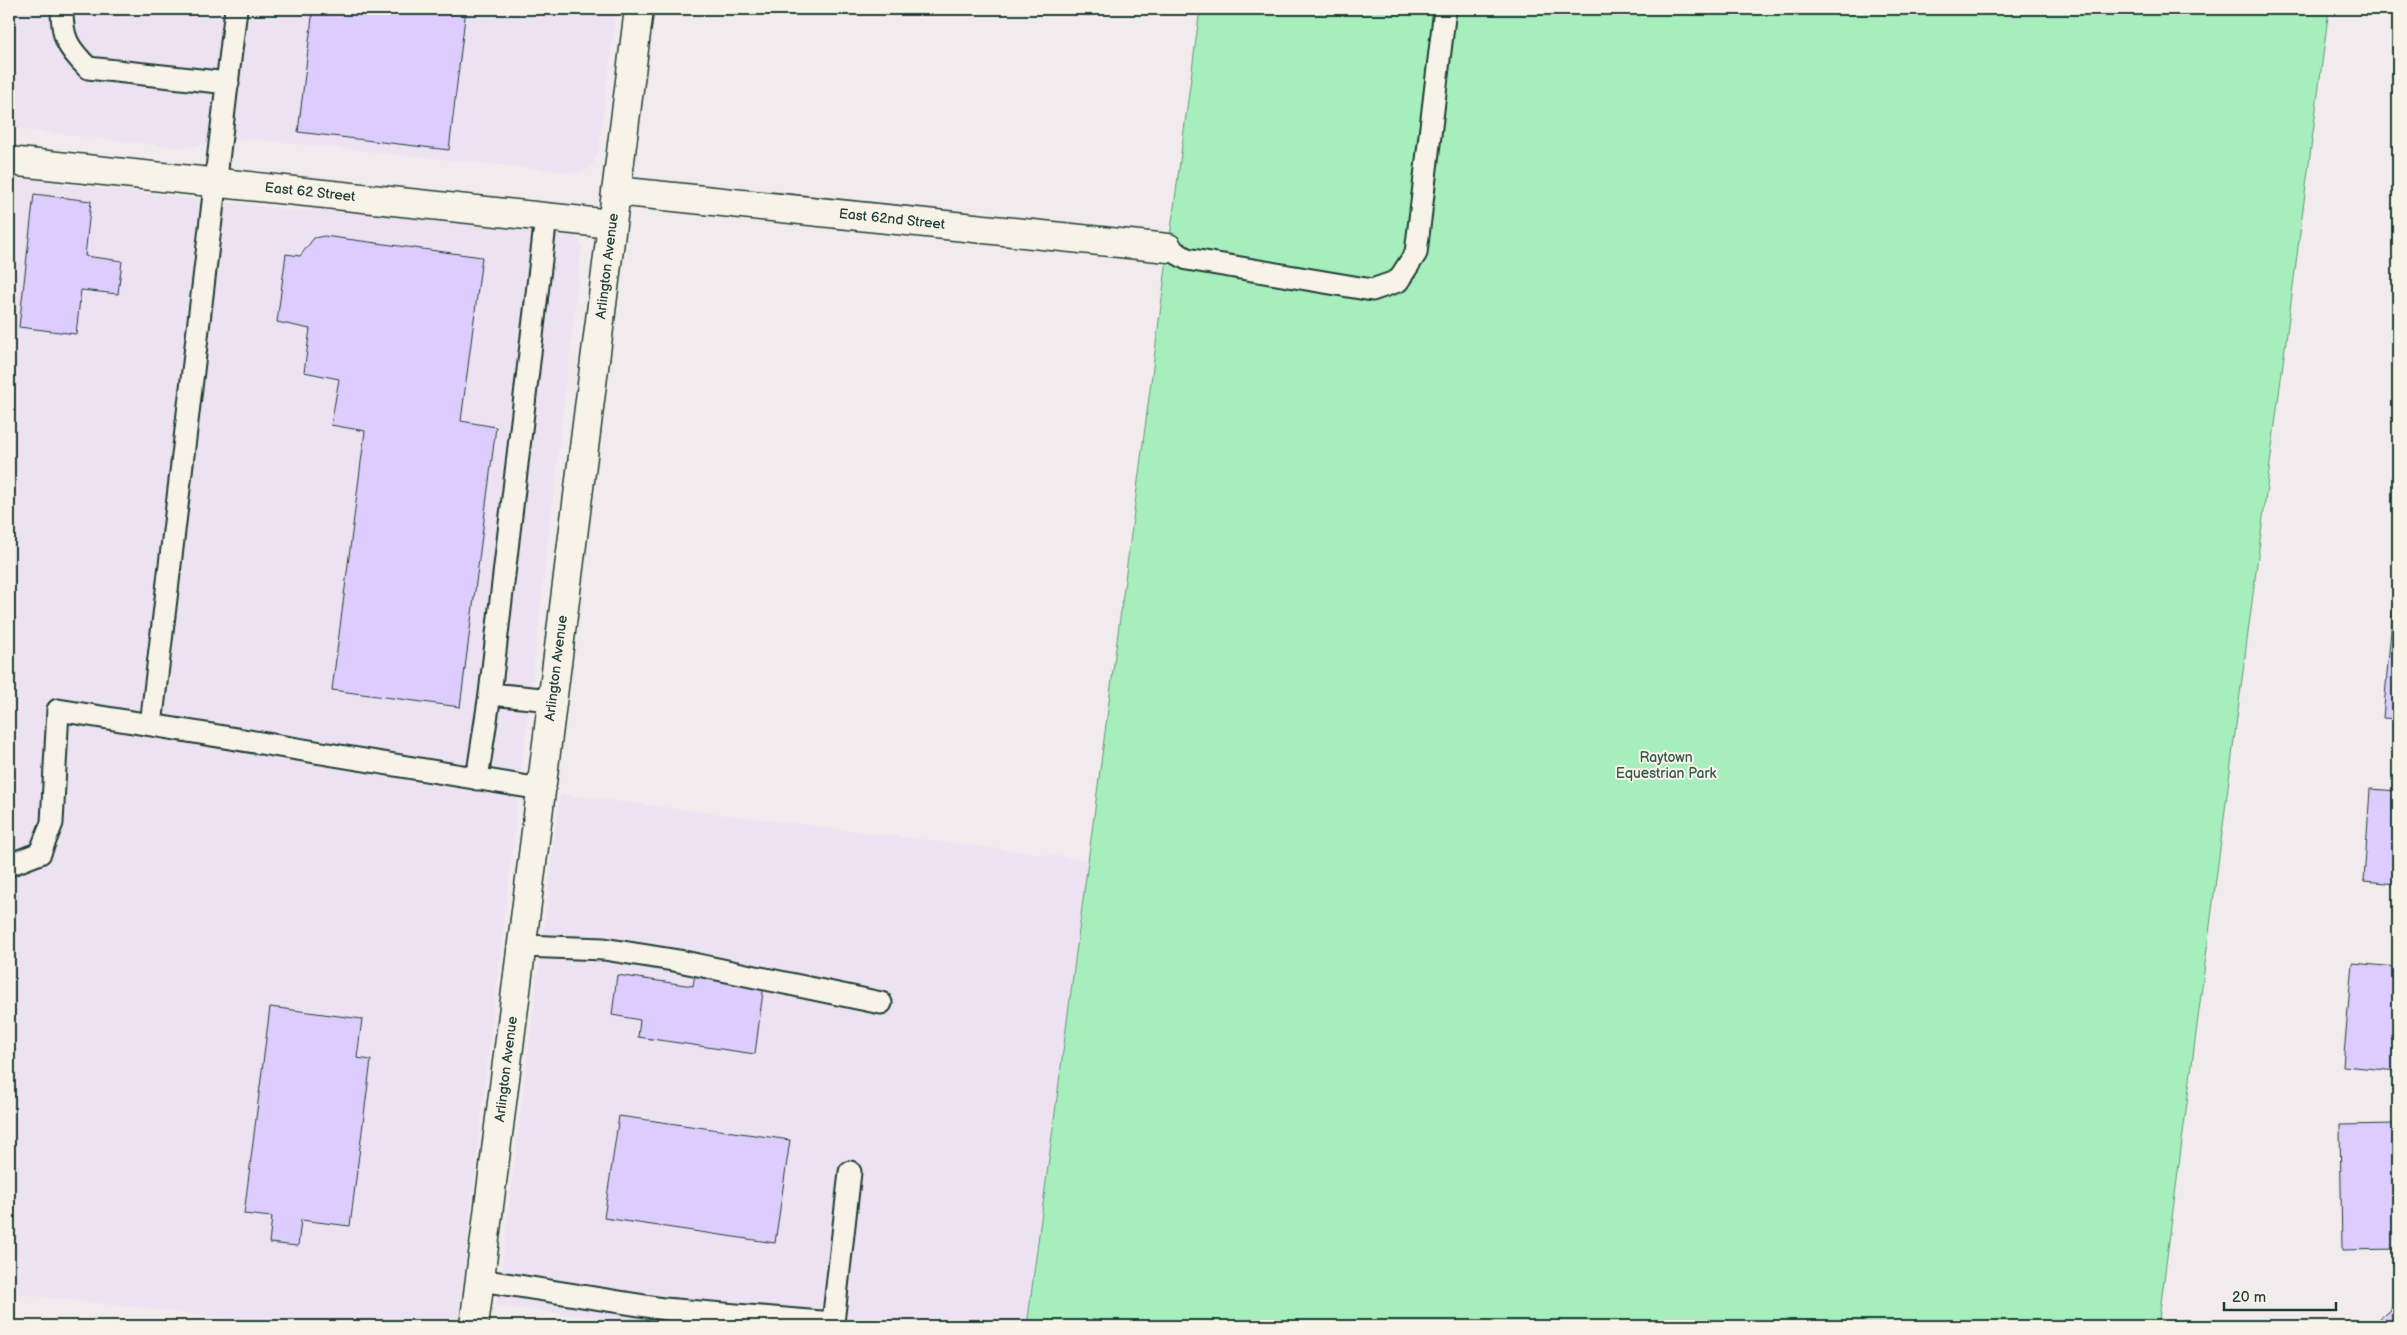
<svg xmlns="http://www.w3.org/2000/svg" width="2407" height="1335" font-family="'Balsamiq Sans',sans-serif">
<rect width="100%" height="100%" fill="#f2ebed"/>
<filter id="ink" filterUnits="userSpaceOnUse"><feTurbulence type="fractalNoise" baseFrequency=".02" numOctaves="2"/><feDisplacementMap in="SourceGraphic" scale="10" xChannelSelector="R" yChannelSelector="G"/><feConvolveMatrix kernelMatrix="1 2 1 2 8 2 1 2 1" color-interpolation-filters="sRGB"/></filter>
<g filter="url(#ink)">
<path fill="#ece2f2" d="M 9,9 L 616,9 L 599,150 L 592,165 L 585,171 L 576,173 L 250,139 L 182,148 L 9,128 Z
M 9,178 L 299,211 L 341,206 L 571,233 L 579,238 L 582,248 L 457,1326 L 295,1326 L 9,1293 Z
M 560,794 L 1088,860 L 1027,1326 L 661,1326 L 497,1306 Z"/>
<path fill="#a6efbd" stroke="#629678" d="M 1200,9 L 2329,9 L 2158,1326 L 1027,1326 Z"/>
<path fill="#ddcdff" stroke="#1f3d34" d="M 313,9 L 466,9 L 449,150 L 298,132 Z
M 34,194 L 91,201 L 85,256 L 122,261 L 118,294 L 81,290 L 76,334 L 19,327 Z
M 324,236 L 482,257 L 461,421 L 496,427 L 460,707 L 332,690 L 365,431 L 331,425 L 339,379 L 304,372 L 310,329 L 277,322 L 286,254 L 300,256 L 314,238 Z
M 2394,597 L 2398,597 L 2398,719 L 2383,718 Z
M 2370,789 L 2398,791 L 2398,884 L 2364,881 Z
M 2352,963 L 2398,967 L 2398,1071 L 2343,1066 Z
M 695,974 L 764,984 L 755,1054 L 638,1037 L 640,1020 L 612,1015 L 617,975 L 693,986 Z
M 270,1007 L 362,1019 L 357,1058 L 371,1060 L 350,1226 L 301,1220 L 298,1246 L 269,1243 L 272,1217 L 244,1214 Z
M 619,1116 L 790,1140 L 775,1243 L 604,1218 Z
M 2396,1124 L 2398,1249 L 2342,1250 L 2340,1125 Z
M 2398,1303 L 2398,1326 L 2371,1326 Z"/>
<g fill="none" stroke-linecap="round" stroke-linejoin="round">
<g stroke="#1f3d34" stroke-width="25">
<path id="service" d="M 62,9 C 62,38 67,47 88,68 L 228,83
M 236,9 L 151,725 L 541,789
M 1168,248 L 1187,259 L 1372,290 L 1398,281 L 1416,253 L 1445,9
M 490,694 L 546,217
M 477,779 L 490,694 L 552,700
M 9,865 L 40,853 L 52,823 L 58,710 L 151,725
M 522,946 L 604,949 L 679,961 L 881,1003
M 480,1280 L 664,1309 L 833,1323 L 850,1172"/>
</g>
<g stroke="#1f3d34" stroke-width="31">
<path id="minor" d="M 9,161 L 612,224
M 616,191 L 1168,248
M 474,1326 L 639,9"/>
</g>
<use href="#service" stroke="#f7f3e8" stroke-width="21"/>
<use href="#minor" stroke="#f7f3e8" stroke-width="28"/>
</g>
</g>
<g text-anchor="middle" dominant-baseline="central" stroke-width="4" stroke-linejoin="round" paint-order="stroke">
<g font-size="14" fill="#1f3d34" stroke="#f7f3e8">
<text transform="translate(310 192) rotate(6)">East 62 Street</text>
<text transform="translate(892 219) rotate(6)">East 62nd Street</text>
<text transform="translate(607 266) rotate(-83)">Arlington Avenue</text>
<text transform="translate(556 668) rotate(-83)">Arlington Avenue</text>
<text transform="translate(506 1069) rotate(-83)">Arlington Avenue</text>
</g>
<g font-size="14" fill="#335849" stroke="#f7f3e8">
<text x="1666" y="757">Raytown<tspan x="1666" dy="16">Equestrian Park</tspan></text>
</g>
</g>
<rect width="2407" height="1335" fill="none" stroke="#f7f3e8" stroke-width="30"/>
<rect x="15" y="15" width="2377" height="1305" fill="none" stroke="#1f3d34" stroke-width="2" filter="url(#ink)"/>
<path d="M2224 1302v8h112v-8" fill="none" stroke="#1f3d34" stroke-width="2.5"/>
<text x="2232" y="1302" font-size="15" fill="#1f3d34" stroke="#f7f3e8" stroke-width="4" paint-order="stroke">20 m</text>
</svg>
